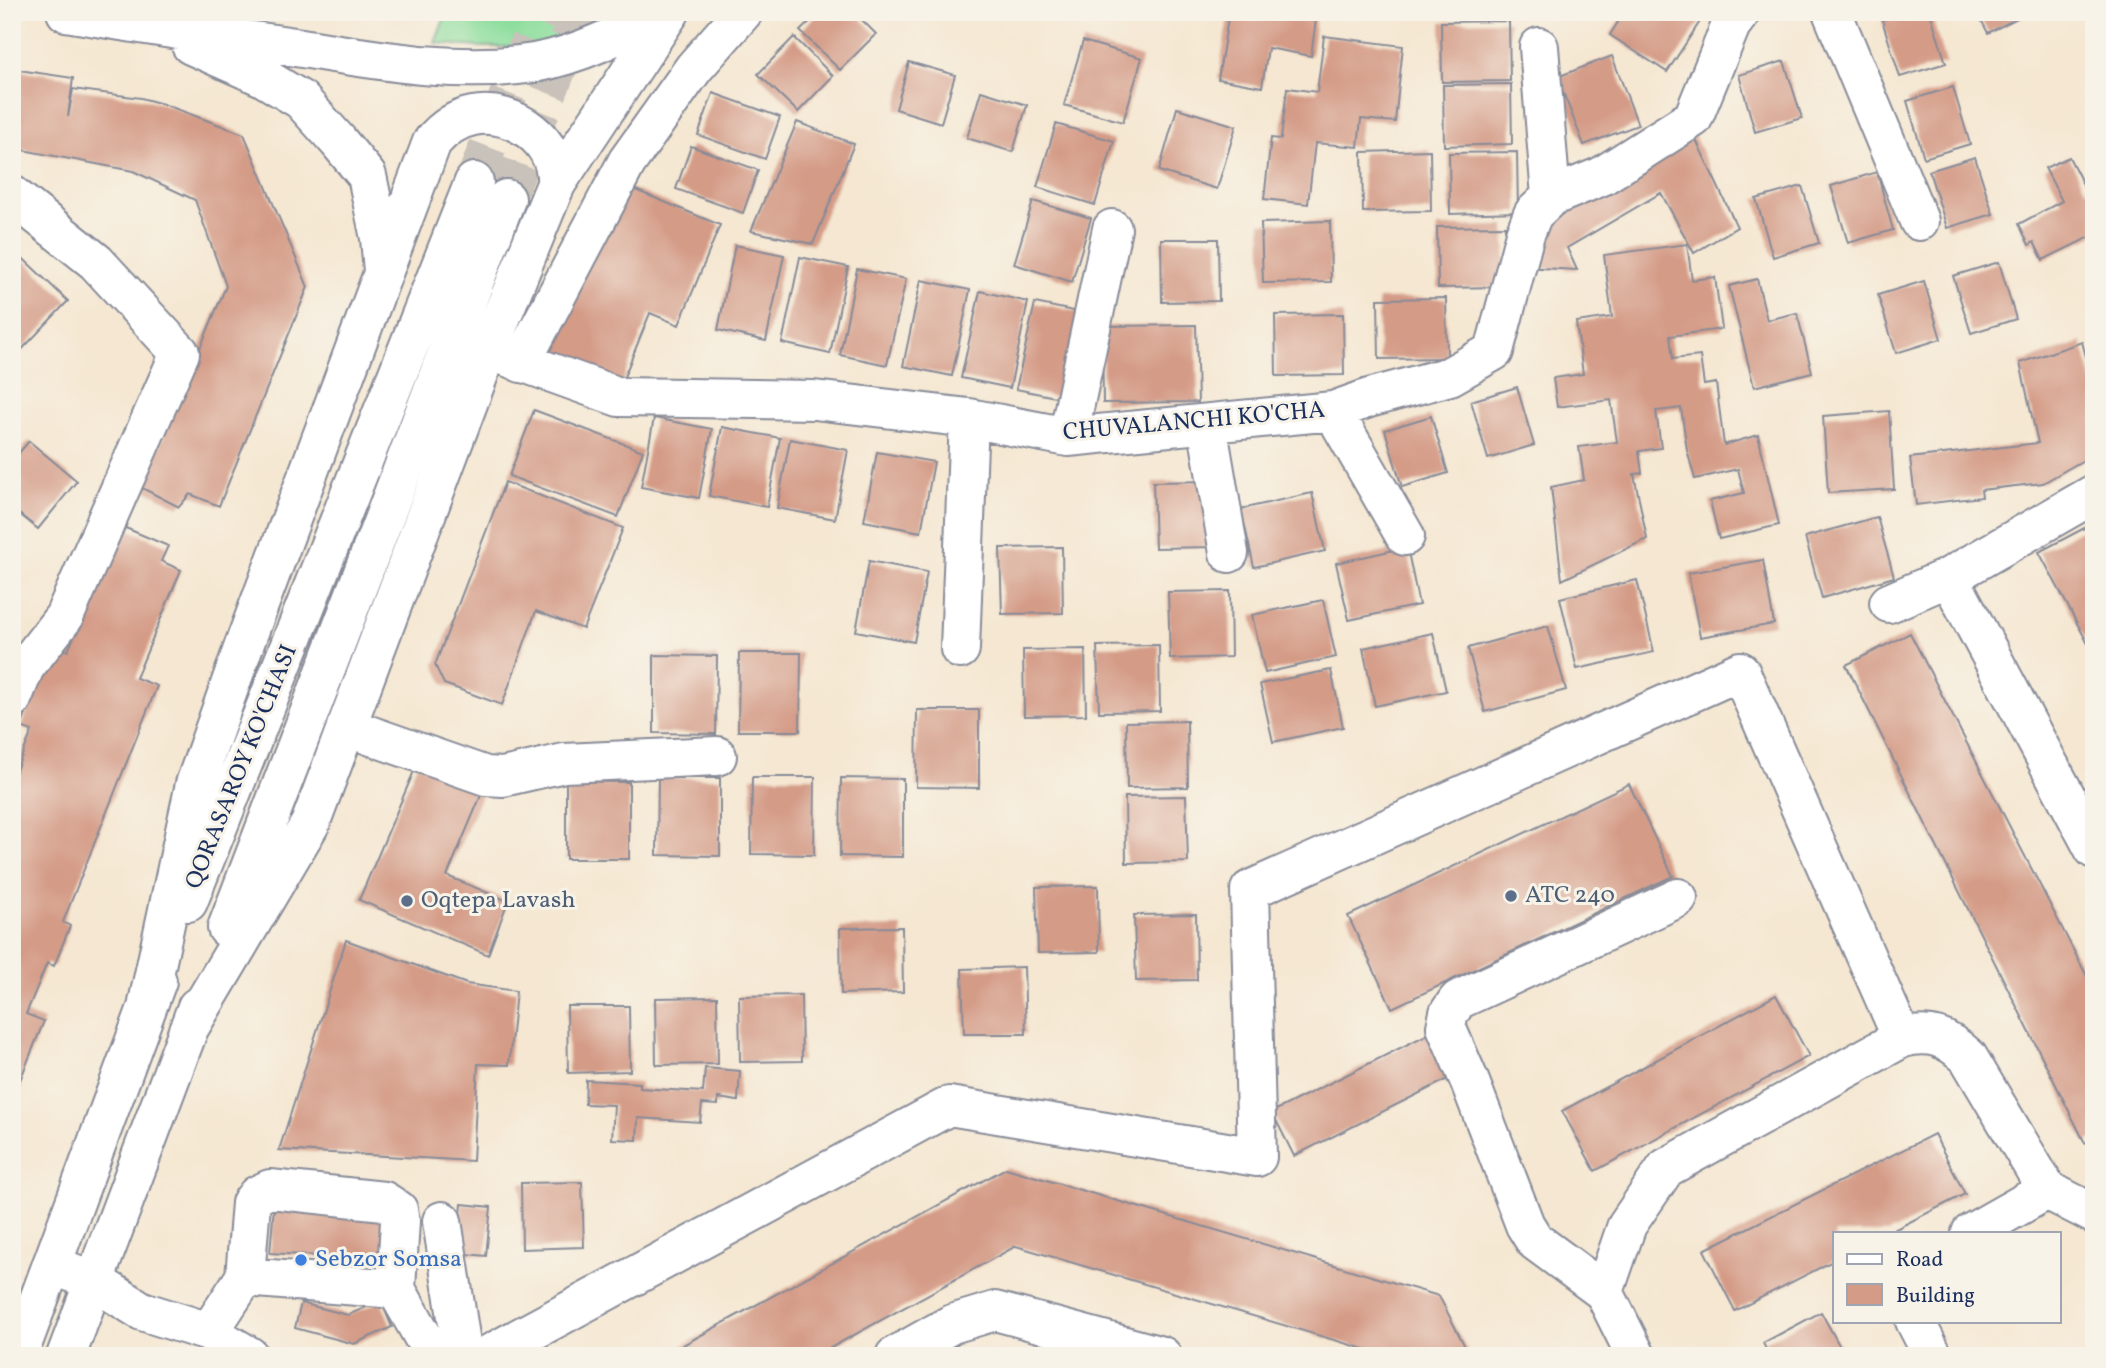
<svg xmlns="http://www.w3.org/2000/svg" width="2106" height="1368" font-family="Vollkorn,serif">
<rect width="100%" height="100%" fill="#f7f3e8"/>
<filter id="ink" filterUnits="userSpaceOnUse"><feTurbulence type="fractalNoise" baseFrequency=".0143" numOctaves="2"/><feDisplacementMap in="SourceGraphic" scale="14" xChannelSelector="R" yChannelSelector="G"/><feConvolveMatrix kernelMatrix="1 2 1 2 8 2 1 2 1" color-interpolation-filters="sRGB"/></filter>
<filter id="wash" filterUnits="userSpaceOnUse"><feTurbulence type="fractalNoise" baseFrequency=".00686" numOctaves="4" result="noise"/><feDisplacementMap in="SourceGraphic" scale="28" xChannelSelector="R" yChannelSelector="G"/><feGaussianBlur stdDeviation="1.57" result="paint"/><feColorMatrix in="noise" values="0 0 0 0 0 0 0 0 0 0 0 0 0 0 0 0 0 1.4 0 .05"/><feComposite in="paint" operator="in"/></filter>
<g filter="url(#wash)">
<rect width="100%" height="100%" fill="#f5e7d1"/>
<path fill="#8ede9e" stroke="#54867e" stroke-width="2" d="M 447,12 L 630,12 L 603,34 L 520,47 L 478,47 L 435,43 Z"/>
<g id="blocks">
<path fill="#d49b87" d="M 820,12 L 854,12 L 876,34 L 840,70 L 800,31 Z
M 1229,12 L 1317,12 L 1311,56 L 1268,48 L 1262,87 L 1218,79 Z
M 1624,12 L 1689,12 L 1701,20 L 1667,72 L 1610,35 Z
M 1908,12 L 1930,12 L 1946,63 L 1900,77 L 1882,20 Z
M 1977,12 L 2029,12 L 1988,33 Z
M 1509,21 L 1510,81 L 1442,82 L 1441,22 Z
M 1324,36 L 1403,46 L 1395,122 L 1361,119 L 1358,147 L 1315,143 L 1308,204 L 1264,199 L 1271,138 L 1281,139 L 1287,88 L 1317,92 Z
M 794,37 L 833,76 L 798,112 L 758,74 Z
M 1083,41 L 1142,58 L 1123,122 L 1064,105 Z
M 1612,56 L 1638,125 L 1584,145 L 1557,77 Z
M 1784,61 L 1802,118 L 1755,132 L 1739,75 Z
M 909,62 L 955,75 L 941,123 L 896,109 Z
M 12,69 L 73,78 L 68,117 L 73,89 L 141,98 L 163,104 L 244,134 L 308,287 L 219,506 L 190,494 L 179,507 L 142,488 L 226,286 L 195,200 L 133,171 L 12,148 Z
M 1511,84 L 1512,144 L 1444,146 L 1443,85 Z
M 1953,87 L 1970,144 L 1924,158 L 1907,101 Z
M 981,91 L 1027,105 L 1013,152 L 967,138 Z
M 713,93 L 780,117 L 765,159 L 698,135 Z
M 1177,108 L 1236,126 L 1217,189 L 1159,171 Z
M 797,122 L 854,144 L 813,244 L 751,231 Z
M 1056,124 L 1114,141 L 1095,205 L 1037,187 Z
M 1690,127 L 1737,227 L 1694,253 L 1661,193 L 1567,248 L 1577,270 L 1523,267 L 1541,222 Z
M 691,146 L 758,170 L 743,213 L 676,189 Z
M 1430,150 L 1431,211 L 1363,212 L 1362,152 Z
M 1517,152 L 1518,212 L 1450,214 L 1449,153 Z
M 1975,157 L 1993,214 L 1947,228 L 1929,171 Z
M 2069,157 L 2086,190 L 2094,185 L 2094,235 L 2043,260 L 2034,242 L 2029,245 L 2019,224 L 2062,201 L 2045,168 Z
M 1877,172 L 1893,230 L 1848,243 L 1831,186 Z
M 621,184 L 720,225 L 679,325 L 650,313 L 618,392 L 544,361 Z
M 1802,186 L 1819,243 L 1773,257 L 1756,199 Z
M 1033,201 L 1091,218 L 1072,282 L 1014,264 Z
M 1330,221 L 1331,282 L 1263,283 L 1261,223 Z
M 1505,226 L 1506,287 L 1438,288 L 1437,227 Z
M 1161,239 L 1218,239 L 1219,301 L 1162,302 Z
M 1687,244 L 1692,280 L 1715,277 L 1722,329 L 1670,336 L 1673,359 L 1700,356 L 1704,385 L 1716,383 L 1724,445 L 1758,435 L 1779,525 L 1719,539 L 1710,501 L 1744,493 L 1738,469 L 1695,479 L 1687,450 L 1681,408 L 1656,411 L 1661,448 L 1639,451 L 1642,473 L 1634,474 L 1647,539 L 1562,580 L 1551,487 L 1584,480 L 1579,447 L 1617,442 L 1611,400 L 1557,407 L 1553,378 L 1583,374 L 1576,322 L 1612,317 L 1604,255 Z
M 735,245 L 784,255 L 766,341 L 718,330 Z
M 12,248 L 68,301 L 12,360 Z
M 800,257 L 848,267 L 830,354 L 782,343 Z
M 1999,262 L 2016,319 L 1971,333 L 1953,276 Z
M 857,269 L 906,279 L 887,365 L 840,355 Z
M 1757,279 L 1767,320 L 1797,313 L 1812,372 L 1754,387 L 1729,286 Z
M 921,280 L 970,290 L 952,376 L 903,366 Z
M 1924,281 L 1941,339 L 1896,353 L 1878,295 Z
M 980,291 L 1028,302 L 1010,388 L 961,378 Z
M 1446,298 L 1447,358 L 1379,359 L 1378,299 Z
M 1035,303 L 1083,313 L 1065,399 L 1016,389 Z
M 1343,314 L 1344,375 L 1276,376 L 1275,315 Z
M 1196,325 L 1198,402 L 1103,403 L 1102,326 Z
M 2082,342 L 2094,386 L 2094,454 L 2043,483 L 1981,490 L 1982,497 L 1916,505 L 1910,458 L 2038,443 L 2020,363 Z
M 1517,387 L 1534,445 L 1488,459 L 1471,401 Z
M 534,410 L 643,451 L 618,517 L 509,476 Z
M 1889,411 L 1894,489 L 1828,493 L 1823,416 Z
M 1431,416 L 1448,473 L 1402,487 L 1385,430 Z
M 654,418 L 712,429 L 699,498 L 641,487 Z
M 722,427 L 780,438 L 767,507 L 709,496 Z
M 790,439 L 848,450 L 835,519 L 777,508 Z
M 29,441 L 77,481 L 38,529 L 12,508 L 12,461 Z
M 877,452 L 934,462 L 921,532 L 864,521 Z
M 1215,481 L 1216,547 L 1155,548 L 1153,482 Z
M 505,482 L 623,528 L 583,629 L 536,611 L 502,705 L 444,684 L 435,665 Z
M 1312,493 L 1325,551 L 1254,567 L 1241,509 Z
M 1877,517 L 1894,577 L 1822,598 L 1805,537 Z
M 2094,523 L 2094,655 L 2039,552 Z
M 121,526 L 168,546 L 161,561 L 181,570 L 136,678 L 157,686 L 63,922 L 70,926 L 54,966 L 47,963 L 26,1014 L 44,1021 L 12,1100 L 12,780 L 32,731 L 21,727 L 53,645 L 68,651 Z
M 1062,547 L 1063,613 L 1002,614 L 1000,548 Z
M 1407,547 L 1419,605 L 1349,620 L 1336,563 Z
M 1763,560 L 1774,624 L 1700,637 L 1688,573 Z
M 869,561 L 927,572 L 914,642 L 856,631 Z
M 1637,580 L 1654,652 L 1577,669 L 1560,598 Z
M 1230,591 L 1231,657 L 1170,659 L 1168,592 Z
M 1323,600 L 1336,657 L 1265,673 L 1252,615 Z
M 1548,626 L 1566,690 L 1485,712 L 1468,648 Z
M 1433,633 L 1446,691 L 1375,706 L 1363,648 Z
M 1910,633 L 2094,990 L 2094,1138 L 2085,1143 L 1846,665 Z
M 1159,645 L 1160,711 L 1099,712 L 1097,646 Z
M 1085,649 L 1086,715 L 1024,716 L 1023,650 Z
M 739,653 L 801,653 L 800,731 L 738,731 Z
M 654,655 L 717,656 L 716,734 L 654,733 Z
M 1331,670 L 1343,727 L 1273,742 L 1260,684 Z
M 917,710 L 979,710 L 979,788 L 916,787 Z
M 1187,721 L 1188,787 L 1127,788 L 1126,722 Z
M 417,764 L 482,793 L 447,876 L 508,901 L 488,955 L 359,900 Z
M 752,777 L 815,777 L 814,855 L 751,854 Z
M 658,778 L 720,778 L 720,856 L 657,855 Z
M 841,778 L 903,779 L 903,857 L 840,856 Z
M 566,781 L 629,782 L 629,859 L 566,859 Z
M 1629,784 L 1673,876 L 1392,1008 L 1348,916 Z
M 1186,796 L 1188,862 L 1126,863 L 1125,797 Z
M 1098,886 L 1099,952 L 1038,953 L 1036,887 Z
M 1196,914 L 1197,980 L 1136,981 L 1134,915 Z
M 902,927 L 903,992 L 841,994 L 840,928 Z
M 346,940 L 467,984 L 516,991 L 509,1065 L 478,1064 L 473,1161 L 279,1150 Z
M 1024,967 L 1026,1034 L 964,1034 L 962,969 Z
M 801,995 L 802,1061 L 740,1062 L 739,996 Z
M 1776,995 L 1809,1056 L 1595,1171 L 1562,1111 Z
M 717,997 L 718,1064 L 656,1065 L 655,998 Z
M 567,1006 L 629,1006 L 630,1071 L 568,1073 Z
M 1440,1028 L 1462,1072 L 1294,1156 L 1272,1112 Z
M 705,1068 L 740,1071 L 738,1101 L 718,1098 L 718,1105 L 702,1104 L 700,1122 L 638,1118 L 637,1140 L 612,1139 L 614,1105 L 585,1104 L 586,1080 L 640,1083 L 640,1088 L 703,1092 Z
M 1934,1134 L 1965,1194 L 1888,1233 L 1835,1233 L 1835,1260 L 1735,1311 L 1704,1250 Z
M 1006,1168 L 1439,1296 L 1470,1356 L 1388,1356 L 1016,1246 L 816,1356 L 663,1356 Z
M 582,1182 L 584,1247 L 522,1249 L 521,1183 Z
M 462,1204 L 491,1207 L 486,1256 L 457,1253 Z
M 274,1206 L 389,1214 L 386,1260 L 270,1253 Z
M 381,1301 L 392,1327 L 354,1344 L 295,1328 L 301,1303 L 348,1315 Z
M 1821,1312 L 1845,1356 L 1769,1356 L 1763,1343 Z"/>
</g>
</g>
<g filter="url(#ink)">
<use href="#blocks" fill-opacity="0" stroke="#888b98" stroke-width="2"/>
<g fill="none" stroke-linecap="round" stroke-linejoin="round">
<path stroke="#c9c2ba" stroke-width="38" stroke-dasharray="38 19" stroke-linecap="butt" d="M 474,182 L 541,12
M 506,199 L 580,12"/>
<g stroke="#888b98" stroke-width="42">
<path id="minor" d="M 66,12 C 144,25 223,37 302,48 C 379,60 456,75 534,63 C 580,55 622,33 662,12
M 1832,12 L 1919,221
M 191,45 L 263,77 L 301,100 L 338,141 L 367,176 L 380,238 L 383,271
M 1539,47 L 1551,197
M 556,184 L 670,12
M 12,195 L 96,262 L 180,353 L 64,617 L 25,667 L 12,699
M 488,350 L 619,397 L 814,400 L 969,418 L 1068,437 L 1333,411 L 1369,398 L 1450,376 L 1494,351 L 1525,234 L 1533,214 L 1551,197 L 1602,176 L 1693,118 L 1731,25 L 1741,12
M 521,363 L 627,162 L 694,68 L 743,12
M 1333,411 L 1405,536
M 1207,424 L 1229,553
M 1068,437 L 1112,229
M 1949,577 L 2094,849
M 1889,603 L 1949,577 L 2094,494
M 960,649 L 969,418
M 346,727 L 486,776 L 503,777 L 564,763 L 717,756
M 442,1221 L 463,1356
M 1971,1233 L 2047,1190
M 52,1265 L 94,1281 L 142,1311 L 209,1332 L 249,1356
M 245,1277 L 251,1203 L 257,1195 L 270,1189 L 384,1201 L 398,1210 L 400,1221 L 396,1289
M 1604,1292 L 1627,1225 L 1666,1168 L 1902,1038 C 1931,1031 1946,1037 1968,1057 L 2047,1190 L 2094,1214
M 1915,1321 L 1933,1356
M 209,1332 L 245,1277 L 396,1289 L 434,1356
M 486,1356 L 949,1106 L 1257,1157 L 1250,890 L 1740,671 L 1902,1038
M 895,1356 L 952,1324 L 995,1311 L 1162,1356
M 1636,1356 L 1604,1292 L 1535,1241 L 1525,1225 L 1470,1082 L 1446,1027 L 1449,1013 L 1458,1000 L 1678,898"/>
</g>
<g stroke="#888b98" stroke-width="42">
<path id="major" d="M 188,902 L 474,182
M 227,928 L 506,199
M 148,1003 L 195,784 L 246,640 L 432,142 C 443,129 457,119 473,116 C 514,108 559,142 556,184 L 488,350 L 310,824 L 188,1030
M 18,1356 L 157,981
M 66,1356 L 197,1007"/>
</g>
<use href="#minor" stroke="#fff" stroke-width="38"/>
<use href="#major" stroke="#fff" stroke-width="38"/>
</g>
</g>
<g fill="#5c6f8a" stroke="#f7f3e8" stroke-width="2.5">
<circle cx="1511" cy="896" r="7"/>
<circle cx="407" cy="901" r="7"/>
</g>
<circle fill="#3f7fe0" stroke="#f7f3e8" stroke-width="2.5" cx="301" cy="1260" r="7"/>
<g text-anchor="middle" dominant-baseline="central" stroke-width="6" stroke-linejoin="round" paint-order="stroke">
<g font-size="24" fill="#1b2f5e" stroke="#f7f3e8">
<text transform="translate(1194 422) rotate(-5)">CHUVALANCHI KO'CHA</text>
<text transform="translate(242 767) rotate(-68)">QORASAROY KO'CHASI</text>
</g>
<g font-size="24" fill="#4e5e75" stroke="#f7f3e8" text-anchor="start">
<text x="1525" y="896">АТС 240</text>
<text x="421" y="901">Oqtepa Lavash</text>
</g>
<g font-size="24" fill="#366cbe" stroke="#f7f3e8" text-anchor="start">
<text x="315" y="1260">Sebzor Somsa</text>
</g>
</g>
<rect width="2106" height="1368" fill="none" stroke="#f7f3e8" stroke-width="42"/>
<rect x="1833" y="1232" width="228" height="91" fill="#f7f3e8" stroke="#9fa5b1" stroke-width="2"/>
<rect x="1847" y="1254" width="35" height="10" fill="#ffffff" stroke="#9fa5b1" stroke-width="2"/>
<text x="1896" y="1266" font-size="21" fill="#1b2f5e">Road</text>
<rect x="1847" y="1284" width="35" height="21" fill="#d49b87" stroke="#9fa5b1" stroke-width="2"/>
<text x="1896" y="1302" font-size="21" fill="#1b2f5e">Building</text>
</svg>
